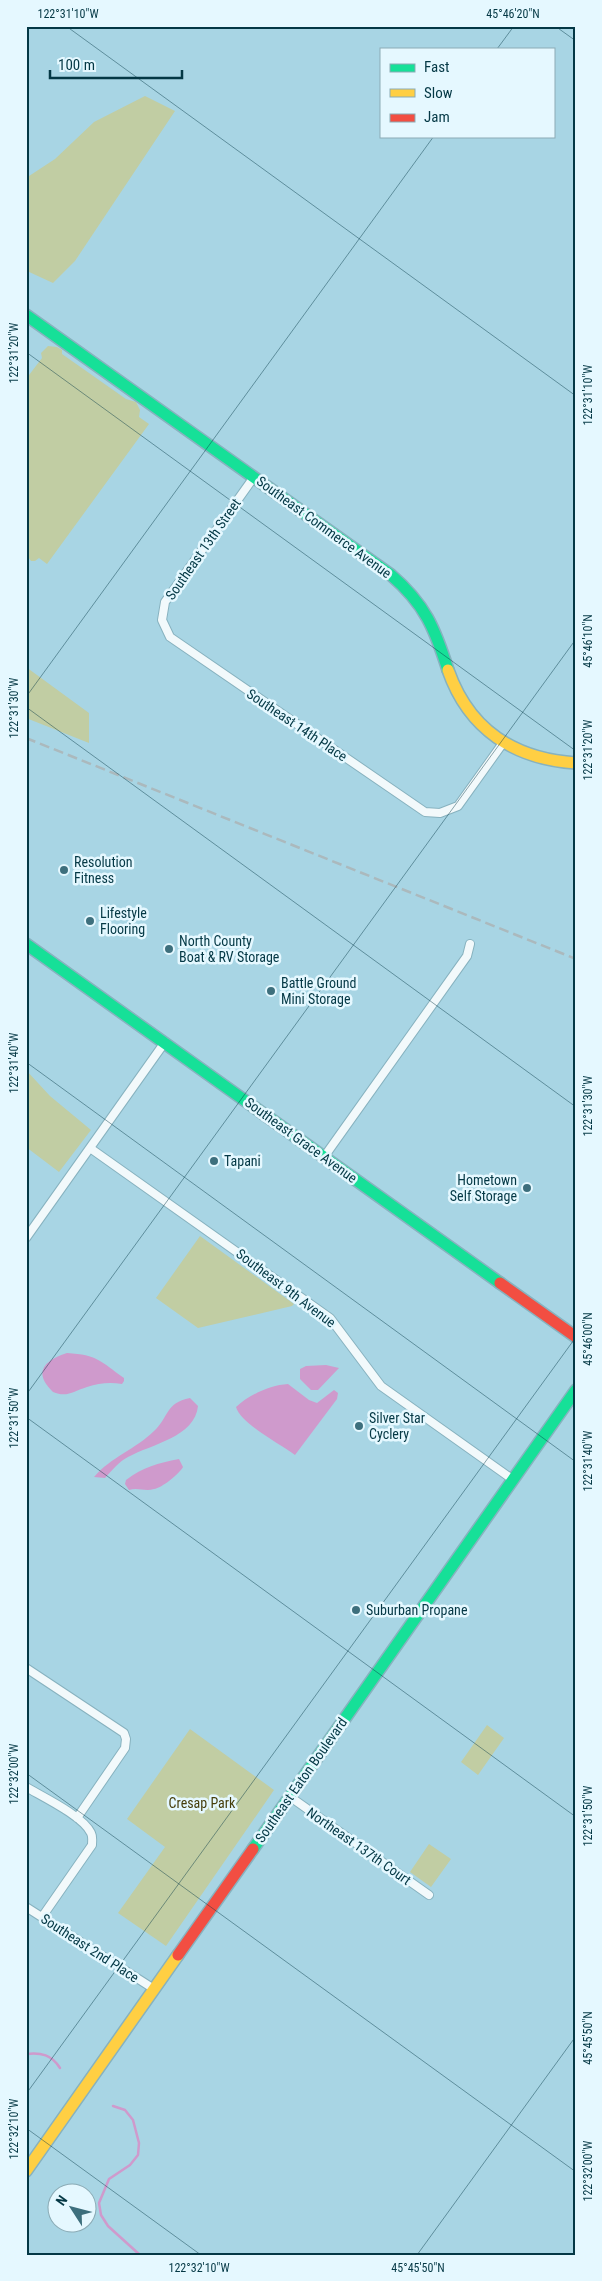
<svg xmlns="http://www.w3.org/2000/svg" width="602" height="2281" font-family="'Roboto Condensed',sans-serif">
<rect width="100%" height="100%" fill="#a8d5e4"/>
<path fill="#c1cda3" d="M 145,96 L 175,111 L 75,261 L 53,283 L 27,271 L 26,178 L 55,159 L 94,122 Z
M 48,346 L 57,347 L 62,350 L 62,354 L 126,399 L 136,402 L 140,410 L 139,417 L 149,424 L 47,564 L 39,558 L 35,561 L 31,561 L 26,554 L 26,379 L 42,358 L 41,353 Z
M 26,667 L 89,713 L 89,743 L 26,718 Z
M 26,1070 L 50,1096 L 91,1130 L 59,1172 L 26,1147 Z
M 200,1236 L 294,1304 L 292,1306 L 198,1328 L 156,1298 Z
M 487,1725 L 504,1738 L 478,1775 L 461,1762 Z
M 190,1729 L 274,1790 L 166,1946 L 118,1913 L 165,1847 L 127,1819 Z
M 429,1844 L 451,1859 L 431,1887 L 410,1872 Z"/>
<path fill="#cf9acc" d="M 67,1353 C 98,1355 100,1361 124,1378 L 124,1381 L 122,1384 C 110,1382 99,1383 87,1387 C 74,1391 67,1398 53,1392 C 32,1372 45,1360 67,1353 Z
M 326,1365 L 339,1368 L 318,1390 L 311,1390 L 300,1379 L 300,1369 L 306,1366 Z
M 288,1384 L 309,1400 L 317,1403 L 334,1390 L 338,1393 L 337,1399 L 295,1455 C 280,1444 241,1424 236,1407 C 249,1395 270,1385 288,1384 Z
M 190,1398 L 198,1406 C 195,1437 152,1444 128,1457 C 120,1461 112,1470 105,1478 L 94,1477 C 111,1457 136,1449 154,1431 C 169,1417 165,1403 190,1398 Z
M 179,1459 L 183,1467 C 179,1474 162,1488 154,1489 C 145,1492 138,1487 129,1490 L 125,1484 L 126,1480 C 143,1467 158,1463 179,1459 Z"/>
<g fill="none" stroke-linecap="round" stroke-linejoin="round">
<path stroke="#cf9acc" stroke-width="2.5" d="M 26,2054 C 41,2052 52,2055 60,2068
M 113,2106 L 125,2110 L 133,2120 L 139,2143 L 138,2155 L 130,2165 L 109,2179 L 99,2203 L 101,2215 L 108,2226 L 140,2255"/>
<g stroke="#87b2bf" stroke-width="10">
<path id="street" d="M 254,477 L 165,602 L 162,620 L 170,637 L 425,812 L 440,813 L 458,806 L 503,743
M 90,1148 L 330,1318 L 381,1386 L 512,1479
M 324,1157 L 467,956 L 470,944
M 26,1238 L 165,1042
M 26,1668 L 124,1733 L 126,1739 L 125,1748 L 77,1818
M 26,1787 C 43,1797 83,1816 91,1833 C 93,1837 92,1841 92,1845 L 42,1917
M 289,1796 L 429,1895
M 26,1907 L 154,1989"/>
</g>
<g stroke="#87b2bf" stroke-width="14">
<path id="fast" d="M 26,315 L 391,575 C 425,604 435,629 448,670
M 26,944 L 500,1283
M 253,1849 L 576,1390"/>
</g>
<g stroke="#87b2bf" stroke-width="14">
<path id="slow" d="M 448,670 C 469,730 515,759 576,763
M 26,2171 L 178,1955"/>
</g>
<g stroke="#87b2bf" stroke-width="14">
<path id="jam" d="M 500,1283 L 576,1337
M 178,1955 L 253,1849"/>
</g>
<use href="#street" stroke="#f2f9fb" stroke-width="8"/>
<use href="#fast" stroke="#16e098" stroke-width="11"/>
<use href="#slow" stroke="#ffcf43" stroke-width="11"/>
<use href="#jam" stroke="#f24e42" stroke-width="11"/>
<path stroke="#abb9bd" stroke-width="2.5" stroke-dasharray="10 5" stroke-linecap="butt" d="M 26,738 L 576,959"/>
</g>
<path fill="none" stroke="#043845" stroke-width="1" stroke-opacity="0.45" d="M 66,26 L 576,396M 555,26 L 576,41M 497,49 L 514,26M 26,352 L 576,751M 26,697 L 434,136M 26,707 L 576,1107M 26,1062 L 576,1462M 26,1395 L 576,639M 26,1417 L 576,1817M 26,1773 L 576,2172M 26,2094 L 576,1337M 26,2128 L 201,2255M 417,2255 L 576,2036"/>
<g fill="#3d6f7d" stroke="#e5f8ff" stroke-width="2">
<circle cx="64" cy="870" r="5"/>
<circle cx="90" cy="921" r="5"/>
<circle cx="169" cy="949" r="5"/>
<circle cx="271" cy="991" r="5"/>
<circle cx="214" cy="1161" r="5"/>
<circle cx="527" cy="1188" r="5"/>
<circle cx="359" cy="1426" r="5"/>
<circle cx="356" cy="1610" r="5"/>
</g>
<g text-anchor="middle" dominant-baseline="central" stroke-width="5" stroke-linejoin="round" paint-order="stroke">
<g font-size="14" fill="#043845" stroke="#e5f8ff">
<text transform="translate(324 527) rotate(36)">Southeast Commerce Avenue</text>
<text transform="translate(203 549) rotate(-55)">Southeast 13th Street</text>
<text transform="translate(297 725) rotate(34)">Southeast 14th Place</text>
<text transform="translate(301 1140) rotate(36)">Southeast Grace Avenue</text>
<text transform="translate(286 1288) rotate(37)">Southeast 9th Avenue</text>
<text transform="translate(301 1780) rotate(-55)">Southeast Eaton Boulevard</text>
<text transform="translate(359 1846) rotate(35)">Northeast 137th Court</text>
<text transform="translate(90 1948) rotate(33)">Southeast 2nd Place</text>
</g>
<g font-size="14" fill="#043845" stroke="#e5f8ff" text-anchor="start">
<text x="74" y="862">Resolution<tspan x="74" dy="16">Fitness</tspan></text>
<text x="100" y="913">Lifestyle<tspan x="100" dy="16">Flooring</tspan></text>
<text x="179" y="941">North County<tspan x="179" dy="16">Boat &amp; RV Storage</tspan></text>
<text x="281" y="983">Battle Ground<tspan x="281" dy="16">Mini Storage</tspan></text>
<text x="224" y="1161">Tapani</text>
<text x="517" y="1180" text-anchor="end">Hometown<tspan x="517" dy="16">Self Storage</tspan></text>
<text x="369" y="1418">Silver Star<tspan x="369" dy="16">Cyclery</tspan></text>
<text x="366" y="1610">Suburban Propane</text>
</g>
<g font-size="14" fill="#463e0b" stroke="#e5f8ff">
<text x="202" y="1803">Cresap Park</text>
</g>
</g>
<rect width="602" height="2281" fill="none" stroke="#e5f8ff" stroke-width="55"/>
<rect x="380" y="48" width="175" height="90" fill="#e5f8ff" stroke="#8babb5"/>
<rect x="390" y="64" width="25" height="8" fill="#16e098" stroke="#8babb5"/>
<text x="424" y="72" font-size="15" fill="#043845">Fast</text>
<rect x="390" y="89" width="25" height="8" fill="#ffcf43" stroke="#8babb5"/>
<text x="424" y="98" font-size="15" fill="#043845">Slow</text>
<rect x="390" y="114" width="25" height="8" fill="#f24e42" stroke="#8babb5"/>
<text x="424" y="122" font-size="15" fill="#043845">Jam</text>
<g transform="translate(72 2208) rotate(306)"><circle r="24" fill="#e5f8ff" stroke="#8babb5"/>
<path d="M0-4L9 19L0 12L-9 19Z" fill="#3d6f7d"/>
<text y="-8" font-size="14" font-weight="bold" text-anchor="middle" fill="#043845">N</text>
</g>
<path d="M50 70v8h132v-8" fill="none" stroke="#043845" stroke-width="2.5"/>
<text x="58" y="70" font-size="15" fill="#043845" stroke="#e5f8ff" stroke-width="4" paint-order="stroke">100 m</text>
<rect x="28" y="28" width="546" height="2226" fill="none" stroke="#043845" stroke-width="2"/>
<g font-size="12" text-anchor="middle" fill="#043845">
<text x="68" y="18">122°31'10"W</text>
<text x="513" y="18">45°46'20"N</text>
<text transform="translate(14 353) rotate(-90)" y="4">122°31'20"W</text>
<text transform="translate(588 395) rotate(-90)" y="4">122°31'10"W</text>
<text transform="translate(588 641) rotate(-90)" y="4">45°46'10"N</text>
<text transform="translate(14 708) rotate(-90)" y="4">122°31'30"W</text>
<text transform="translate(588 750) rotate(-90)" y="4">122°31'20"W</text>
<text transform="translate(14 1063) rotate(-90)" y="4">122°31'40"W</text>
<text transform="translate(588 1106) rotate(-90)" y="4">122°31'30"W</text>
<text transform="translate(588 1339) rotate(-90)" y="4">45°46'00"N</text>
<text transform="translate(14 1418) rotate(-90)" y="4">122°31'50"W</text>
<text transform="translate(588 1461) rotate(-90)" y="4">122°31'40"W</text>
<text transform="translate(14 1774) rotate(-90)" y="4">122°32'00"W</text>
<text transform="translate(588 1816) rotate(-90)" y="4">122°31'50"W</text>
<text transform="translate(588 2038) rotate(-90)" y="4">45°45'50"N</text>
<text transform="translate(14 2129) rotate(-90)" y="4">122°32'10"W</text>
<text transform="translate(588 2171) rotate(-90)" y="4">122°32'00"W</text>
<text x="199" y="2272">122°32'10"W</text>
<text x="418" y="2272">45°45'50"N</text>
</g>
</svg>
